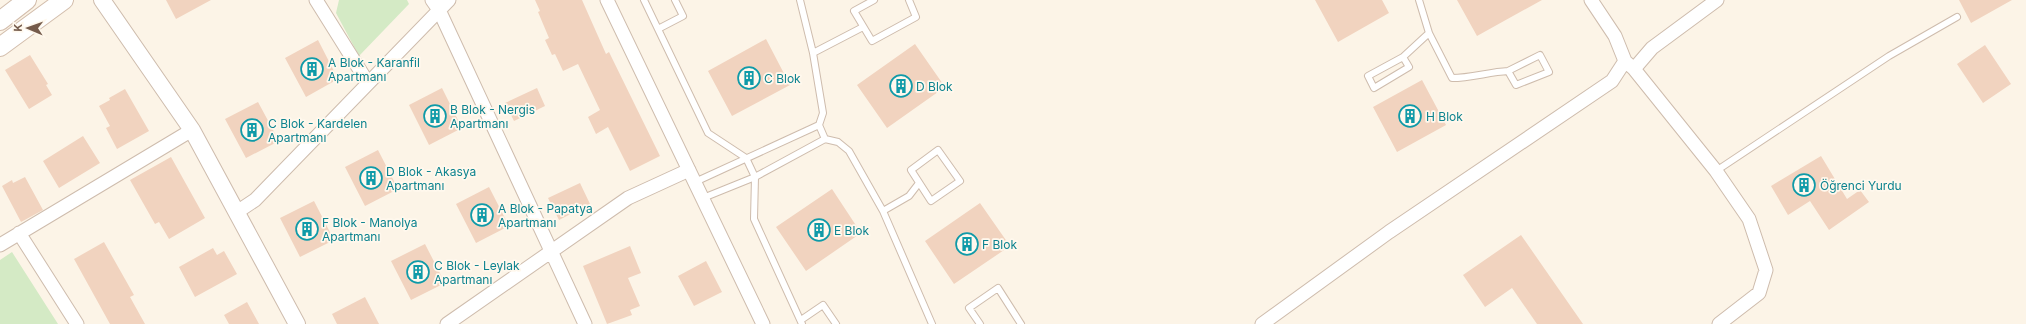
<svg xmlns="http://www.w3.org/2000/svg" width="2026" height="324" font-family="Inter,sans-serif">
<rect width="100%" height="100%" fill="#fcf4e7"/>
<path fill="#d4eac5" d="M 339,0 L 407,0 L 409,4 L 359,56 L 336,13 Z
M 12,252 L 58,324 L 0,324 L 0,260 Z"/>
<path fill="#f1d3bf" d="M 166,0 L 211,0 L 176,19 Z
M 535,0 L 582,0 L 606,54 L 609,52 L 660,156 L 630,171 L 608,127 L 596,134 L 588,117 L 600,110 L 578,64 L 563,71 L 555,54 L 552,55 L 545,40 L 549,38 L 538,12 L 540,11 Z
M 1315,0 L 1382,0 L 1389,13 L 1338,42 Z
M 1457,0 L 1542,0 L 1477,36 Z
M 1959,0 L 2012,0 L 1971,23 Z
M 766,39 L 790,85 L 732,116 L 708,71 Z
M 318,40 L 338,79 L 306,97 L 285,58 Z
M 915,44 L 945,87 L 887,128 L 857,85 Z
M 1985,45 L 2011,84 L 1983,103 L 1957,64 Z
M 30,55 L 48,84 L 46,85 L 52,95 L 29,109 L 5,70 Z
M 1422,80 L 1446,125 L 1397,152 L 1373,107 Z
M 442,88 L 462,128 L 429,145 L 409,105 Z
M 537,88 L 545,106 L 514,121 L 505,103 Z
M 125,89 L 149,131 L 117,149 L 106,128 L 110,126 L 99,106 L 110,100 L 109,98 Z
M 258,102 L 279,141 L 246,158 L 225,119 Z
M 83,136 L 100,163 L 59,188 L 43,161 Z
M 378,150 L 398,189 L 365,206 L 345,167 Z
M 1821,156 L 1847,199 L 1860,190 L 1869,202 L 1829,230 L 1810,201 L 1788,215 L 1771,186 Z
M 171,157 L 205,218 L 169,239 L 159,222 L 155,224 L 130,180 Z
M 25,177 L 43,210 L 21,222 L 2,186 L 12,180 L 13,183 Z
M 580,183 L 590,204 L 559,220 L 548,198 Z
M 489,187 L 509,226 L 476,243 L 456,204 Z
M 832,189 L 861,233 L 806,271 L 776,227 Z
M 314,201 L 334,240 L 300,257 L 280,218 Z
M 980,203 L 1010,246 L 954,284 L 925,241 Z
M 1521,235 L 1583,324 L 1537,324 L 1512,288 L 1485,307 L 1463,275 Z
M 104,242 L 134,295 L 130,297 L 145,324 L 110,324 L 74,259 Z
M 425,244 L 445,283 L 411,300 L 391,261 Z
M 630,246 L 641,273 L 628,278 L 640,306 L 630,310 L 632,315 L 607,324 L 583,266 Z
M 213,248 L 217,255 L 224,251 L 237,274 L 195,297 L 179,267 Z
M 706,261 L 722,292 L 694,306 L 678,276 Z
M 365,297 L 379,324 L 337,324 L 332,314 Z
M 247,302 L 259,324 L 229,324 L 224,315 Z"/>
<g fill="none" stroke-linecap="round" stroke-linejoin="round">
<g stroke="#cebcad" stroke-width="8">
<path id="service" d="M 644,0 L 708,133 L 746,158 L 755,177 L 754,219 L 802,324
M 800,0 L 813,53 L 823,113 L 819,125 L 825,139 L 838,142 L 849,151 L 883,211 L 932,324
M 874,0 L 854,11 L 872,41 L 916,17 L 909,0
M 1419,0 L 1429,33 L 1452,78 C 1471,78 1489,72 1508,71 L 1516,85 L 1549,72 L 1540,55 L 1508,71
M 658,29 L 683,16 L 675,0
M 813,53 L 863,27
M 1403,57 L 1409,67 L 1374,88 L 1368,76 L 1403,57 L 1429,33
M 938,150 L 960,181 L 931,201 L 911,170 Z
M 1716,171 L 1889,56 L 1957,17
M 695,182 L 819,125
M 703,198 L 755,177 L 825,139
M 883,211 L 909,196 L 919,183
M 801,320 L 823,305 L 836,324
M 980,324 L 969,308 L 998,288 L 1021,324"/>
</g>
<g stroke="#cebcad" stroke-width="15">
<path id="minor" d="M 316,0 L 368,83
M 432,0 L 439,10 L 585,324
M 607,0 L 763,324
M 1591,0 L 1615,36 L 1625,61 L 1634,69 L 1716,171 L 1749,219 L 1766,270 L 1759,293 L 1719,324
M 1634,69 L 1652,48 L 1717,0
M 237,212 L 255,200 L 449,0
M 19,233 L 77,324
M 0,245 L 192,130
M 447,324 L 628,198 L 689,170
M 1262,324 L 1389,232 L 1612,81 L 1625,61"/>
</g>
<g stroke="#cebcad" stroke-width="18">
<path id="tertiary" d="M 102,0 L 192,130 L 297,324"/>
</g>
<g stroke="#d3bead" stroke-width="20">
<path id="secondary" d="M 0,21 L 27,0
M 0,47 L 64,0"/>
</g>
<use href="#service" stroke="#fff" stroke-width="6"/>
<use href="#minor" stroke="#fff" stroke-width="13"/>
<use href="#tertiary" stroke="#fff" stroke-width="16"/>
<use href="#secondary" stroke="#fff" stroke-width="18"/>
</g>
<defs>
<g id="building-ring" transform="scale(1.15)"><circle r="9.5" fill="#fff8ed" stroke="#0f9aa8" stroke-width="1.5"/><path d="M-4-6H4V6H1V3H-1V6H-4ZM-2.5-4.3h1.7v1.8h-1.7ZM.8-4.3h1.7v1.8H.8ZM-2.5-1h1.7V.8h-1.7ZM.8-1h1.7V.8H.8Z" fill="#0f9aa8"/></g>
</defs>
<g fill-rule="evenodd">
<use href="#building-ring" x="312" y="69"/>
<use href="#building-ring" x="749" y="78"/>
<use href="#building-ring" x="901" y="86"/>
<use href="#building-ring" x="435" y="116"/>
<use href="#building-ring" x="1410" y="116"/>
<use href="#building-ring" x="252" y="130"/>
<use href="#building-ring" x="371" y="178"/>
<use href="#building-ring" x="1804" y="185"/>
<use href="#building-ring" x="482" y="215"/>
<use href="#building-ring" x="307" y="229"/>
<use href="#building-ring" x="819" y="230"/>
<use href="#building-ring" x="967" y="244"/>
<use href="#building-ring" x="418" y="272"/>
</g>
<g text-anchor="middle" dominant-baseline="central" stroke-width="3.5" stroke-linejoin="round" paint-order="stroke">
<g font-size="12" fill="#0d838f" stroke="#fff8ed" text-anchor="start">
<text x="328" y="62">A Blok - Karanfil<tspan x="328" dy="14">Apartmanı</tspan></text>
<text x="764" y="78">C Blok</text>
<text x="916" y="86">D Blok</text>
<text x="450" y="109">B Blok - Nergis<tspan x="450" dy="14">Apartmanı</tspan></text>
<text x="1426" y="116">H Blok</text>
<text x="268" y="123">C Blok - Kardelen<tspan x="268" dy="14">Apartmanı</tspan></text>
<text x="386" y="171">D Blok - Akasya<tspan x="386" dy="14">Apartmanı</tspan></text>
<text x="1820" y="185">Öğrenci Yurdu</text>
<text x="498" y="208">A Blok - Papatya<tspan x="498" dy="14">Apartmanı</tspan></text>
<text x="322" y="222">F Blok - Manolya<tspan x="322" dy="14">Apartmanı</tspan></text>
<text x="834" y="230">E Blok</text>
<text x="982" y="244">F Blok</text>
<text x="434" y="265">C Blok - Leylak<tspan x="434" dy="14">Apartmanı</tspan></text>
</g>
</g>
<g transform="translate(28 28) rotate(272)" stroke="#fff8ed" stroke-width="3" paint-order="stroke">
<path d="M0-3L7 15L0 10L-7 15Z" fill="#755b4b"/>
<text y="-6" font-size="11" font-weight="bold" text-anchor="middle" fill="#755b4b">K</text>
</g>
</svg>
